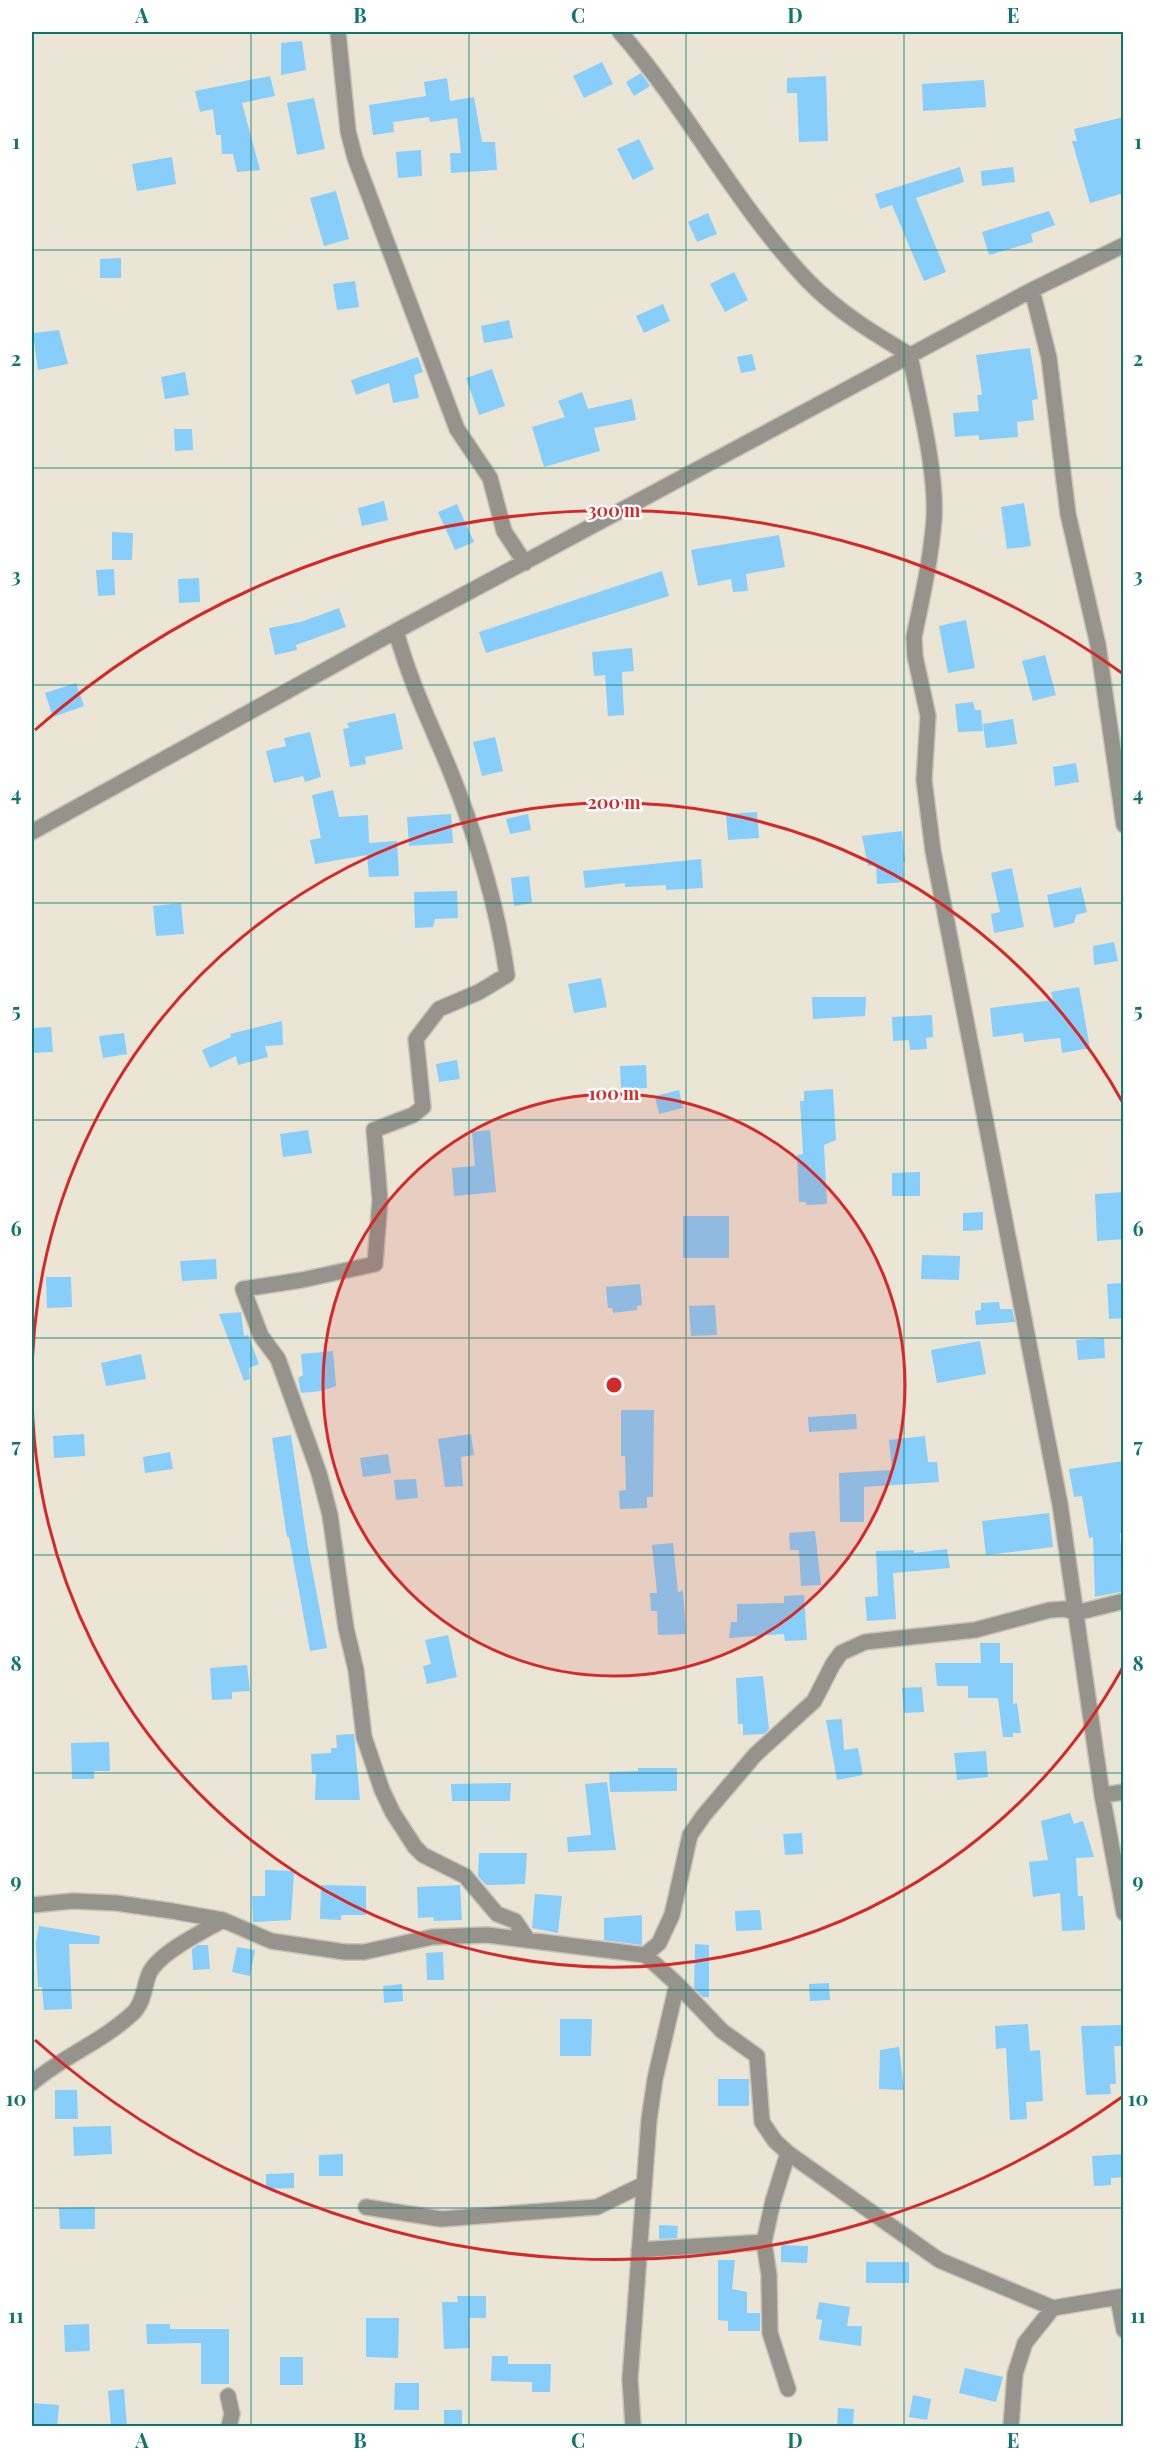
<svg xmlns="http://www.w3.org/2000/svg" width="1155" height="2458" font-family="'Playfair Display',serif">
<rect width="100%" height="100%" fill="#eae5d5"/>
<path fill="#88cefa" d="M 302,41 L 306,70 L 281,75 L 281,43 Z
M 602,62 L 613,84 L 584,98 L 573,76 Z
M 641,73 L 650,86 L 634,96 L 626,82 Z
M 270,76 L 275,96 L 242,103 L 260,170 L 237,172 L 233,154 L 222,154 L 221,135 L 216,135 L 213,109 L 200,112 L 195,91 Z
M 826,76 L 828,141 L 799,142 L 797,93 L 787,93 L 787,78 Z
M 447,78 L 450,101 L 474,97 L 482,142 L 495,142 L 497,170 L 451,173 L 450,153 L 461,153 L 457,118 L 430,122 L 429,117 L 393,122 L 394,132 L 373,135 L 369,105 L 426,96 L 424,82 Z
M 984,80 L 986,107 L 923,111 L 922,84 Z
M 314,98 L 325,149 L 297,155 L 287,103 Z
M 1124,117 L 1124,193 L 1090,203 L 1072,141 L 1077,141 L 1074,129 Z
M 639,139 L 654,169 L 633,180 L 617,149 Z
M 421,150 L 422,176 L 398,178 L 396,152 Z
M 172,157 L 176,184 L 137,191 L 132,164 Z
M 960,167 L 964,182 L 916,198 L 946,272 L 924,281 L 892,205 L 880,209 L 875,194 Z
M 1013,167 L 1015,182 L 982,186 L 981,171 Z
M 336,191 L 349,239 L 324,246 L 310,198 Z
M 1049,211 L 1055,225 L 1031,234 L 1033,242 L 989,255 L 982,232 Z
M 708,213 L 717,234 L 697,242 L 688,222 Z
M 121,258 L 121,278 L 100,278 L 100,259 Z
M 734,272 L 748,300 L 725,312 L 710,284 Z
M 355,281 L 359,307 L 337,310 L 333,284 Z
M 663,304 L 670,321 L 644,333 L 636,316 Z
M 509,320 L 513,338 L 484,343 L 481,326 Z
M 59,330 L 68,364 L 38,370 L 33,333 Z
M 1030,348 L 1038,399 L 1032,400 L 1034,420 L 1017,422 L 1018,437 L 979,440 L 979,435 L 955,437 L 953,413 L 979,411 L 977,395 L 982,395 L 976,355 Z
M 752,354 L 756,370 L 741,373 L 737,357 Z
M 418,357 L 423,372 L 414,375 L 419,398 L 393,403 L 389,383 L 356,395 L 351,380 Z
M 492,369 L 505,406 L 479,415 L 466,378 Z
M 185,372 L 189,395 L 165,399 L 161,377 Z
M 582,392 L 588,409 L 632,399 L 636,420 L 594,428 L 600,451 L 544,467 L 532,427 L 565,417 L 558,401 Z
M 174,429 L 192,429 L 193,450 L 175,451 Z
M 384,501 L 388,520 L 362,526 L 358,508 Z
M 1024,503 L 1031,546 L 1007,549 L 1001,507 Z
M 457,504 L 474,542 L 455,550 L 438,512 Z
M 112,532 L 133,533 L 132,560 L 112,560 Z
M 779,535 L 785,567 L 746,574 L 748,591 L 733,592 L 731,579 L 698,586 L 691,550 Z
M 114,569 L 115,595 L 98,596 L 96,570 Z
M 662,571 L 669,596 L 486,653 L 479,632 Z
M 199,578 L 200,602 L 179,603 L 178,579 Z
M 339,608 L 346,627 L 296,645 L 297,650 L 275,655 L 269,628 L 301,622 Z
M 966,620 L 975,668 L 948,673 L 939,626 Z
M 632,648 L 634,671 L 622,672 L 624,715 L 608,716 L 605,675 L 594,676 L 592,652 Z
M 1045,655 L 1056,695 L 1033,701 L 1022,661 Z
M 76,683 L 84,706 L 53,717 L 45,693 Z
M 973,702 L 975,710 L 981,710 L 983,731 L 958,732 L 955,704 Z
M 395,713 L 403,749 L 365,757 L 366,764 L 350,767 L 343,729 L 349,728 L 347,723 Z
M 1013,719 L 1017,744 L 986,748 L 983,724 Z
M 310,732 L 321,777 L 305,782 L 303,776 L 274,783 L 266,751 L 286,746 L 284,738 Z
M 495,737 L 503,771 L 482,776 L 473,742 Z
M 1076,763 L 1079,782 L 1055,786 L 1053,767 Z
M 333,790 L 339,817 L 368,815 L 369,843 L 397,841 L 399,876 L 369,877 L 367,855 L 315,864 L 310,840 L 321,838 L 312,795 Z
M 757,812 L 759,838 L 728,840 L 726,814 Z
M 451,814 L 453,843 L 409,846 L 407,817 Z
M 528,814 L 531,830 L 510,834 L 506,819 Z
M 902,831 L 905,862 L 903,862 L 904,882 L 877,884 L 876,865 L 868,866 L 862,836 Z
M 701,859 L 703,888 L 666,890 L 666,885 L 625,887 L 625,883 L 585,888 L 583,871 Z
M 1012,868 L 1024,927 L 994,933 L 991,914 L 1000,912 L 991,873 Z
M 529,876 L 532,903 L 514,906 L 511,878 Z
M 1081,887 L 1087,912 L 1076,915 L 1074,923 L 1054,928 L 1047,895 Z
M 457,891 L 458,918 L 435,919 L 433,927 L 415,928 L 414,892 Z
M 181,903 L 184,934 L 156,936 L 153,906 Z
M 1114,942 L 1118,961 L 1094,965 L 1093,946 Z
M 601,978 L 607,1007 L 574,1013 L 568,984 Z
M 1079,987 L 1090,1048 L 1062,1053 L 1060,1038 L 1024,1042 L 1023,1033 L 993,1037 L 990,1008 L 1053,1000 L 1051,992 Z
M 812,997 L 866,997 L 865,1016 L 813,1019 Z
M 932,1015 L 933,1037 L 926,1038 L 927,1049 L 910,1050 L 909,1040 L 893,1041 L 892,1017 Z
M 282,1021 L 283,1045 L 265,1046 L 268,1057 L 238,1065 L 236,1056 L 210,1068 L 202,1050 L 231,1037 L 230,1034 Z
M 51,1027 L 53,1052 L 32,1053 L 32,1028 Z
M 124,1033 L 127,1054 L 103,1058 L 99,1036 Z
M 457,1060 L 460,1079 L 439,1082 L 436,1064 Z
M 646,1065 L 647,1088 L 621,1089 L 620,1066 Z
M 833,1089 L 836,1140 L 824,1145 L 827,1204 L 806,1205 L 806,1202 L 799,1202 L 797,1155 L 803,1154 L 800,1101 L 804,1101 L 804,1091 Z
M 679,1090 L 683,1108 L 659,1114 L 655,1096 Z
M 308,1130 L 312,1153 L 283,1157 L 280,1134 Z
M 490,1130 L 496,1192 L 454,1196 L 452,1168 L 475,1166 L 472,1132 Z
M 920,1172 L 920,1196 L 892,1196 L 892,1173 Z
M 1124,1192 L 1124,1239 L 1097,1241 L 1095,1194 Z
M 983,1212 L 983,1230 L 963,1231 L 963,1213 Z
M 683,1216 L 729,1216 L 729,1258 L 683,1258 Z
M 922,1255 L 960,1256 L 959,1280 L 921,1279 Z
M 216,1259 L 217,1279 L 182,1281 L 180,1261 Z
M 46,1277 L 71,1277 L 72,1307 L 47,1308 Z
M 1124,1283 L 1124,1318 L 1109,1319 L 1107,1284 Z
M 640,1284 L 642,1305 L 637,1306 L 637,1310 L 613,1313 L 612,1308 L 608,1308 L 606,1287 Z
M 999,1302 L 1000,1309 L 1012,1309 L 1015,1322 L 976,1325 L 975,1311 L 981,1310 L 981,1303 Z
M 715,1305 L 717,1335 L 691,1336 L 689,1306 Z
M 241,1312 L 244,1336 L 248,1335 L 259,1364 L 249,1368 L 250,1379 L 244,1381 L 219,1314 Z
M 1104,1338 L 1105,1358 L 1078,1360 L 1076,1340 Z
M 980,1341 L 986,1374 L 937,1383 L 931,1350 Z
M 333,1351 L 336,1386 L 321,1391 L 301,1393 L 298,1378 L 303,1375 L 301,1354 Z
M 141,1354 L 146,1379 L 106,1386 L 101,1363 Z
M 621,1410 L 654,1410 L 653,1497 L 647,1497 L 647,1508 L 620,1509 L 619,1491 L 626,1490 L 625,1456 L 621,1456 Z
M 856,1414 L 857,1429 L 809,1432 L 808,1417 Z
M 84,1434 L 85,1456 L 54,1458 L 53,1436 Z
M 471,1434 L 474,1455 L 461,1457 L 463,1486 L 445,1487 L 438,1439 Z
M 291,1435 L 308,1548 L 327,1648 L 310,1651 L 289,1537 L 287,1537 L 272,1438 Z
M 925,1436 L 928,1462 L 937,1462 L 939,1482 L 864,1487 L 864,1522 L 840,1522 L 839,1473 L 892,1470 L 889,1440 Z
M 170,1452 L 173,1469 L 145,1473 L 143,1457 Z
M 388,1454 L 391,1473 L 363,1477 L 360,1458 Z
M 1124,1461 L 1124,1532 L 1120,1533 L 1124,1591 L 1095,1597 L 1093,1537 L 1089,1538 L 1082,1496 L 1074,1497 L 1069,1469 Z
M 416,1479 L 418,1498 L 396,1500 L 394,1480 Z
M 1049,1513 L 1053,1547 L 986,1555 L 982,1521 Z
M 815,1531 L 821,1585 L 801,1586 L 799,1550 L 790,1550 L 789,1533 Z
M 673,1543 L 678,1592 L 683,1591 L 686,1634 L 658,1635 L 657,1611 L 651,1611 L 650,1593 L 657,1593 L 652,1545 Z
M 947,1549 L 950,1568 L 893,1573 L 896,1619 L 867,1621 L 865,1597 L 878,1596 L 876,1551 L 914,1550 L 914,1553 Z
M 804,1595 L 807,1640 L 785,1641 L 784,1634 L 729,1638 L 731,1622 L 737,1622 L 737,1604 L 784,1603 L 784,1596 Z
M 448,1635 L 457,1677 L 427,1684 L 423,1666 L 431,1664 L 425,1640 Z
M 980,1643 L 1000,1643 L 1000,1663 L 1013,1663 L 1013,1704 L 1017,1703 L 1021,1733 L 1013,1733 L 1013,1737 L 1003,1737 L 998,1698 L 968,1698 L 968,1686 L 937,1686 L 935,1663 L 981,1663 Z
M 247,1665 L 250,1691 L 232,1692 L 232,1699 L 212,1700 L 210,1668 Z
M 763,1676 L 769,1729 L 764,1734 L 743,1735 L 743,1724 L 738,1724 L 736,1678 Z
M 922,1687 L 924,1712 L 904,1713 L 902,1688 Z
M 842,1719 L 844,1750 L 858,1748 L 863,1775 L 837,1780 L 826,1720 Z
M 354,1734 L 360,1800 L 315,1800 L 316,1774 L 312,1774 L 311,1754 L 331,1753 L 331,1748 L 337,1748 L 336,1735 Z
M 109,1742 L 110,1771 L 94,1771 L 94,1779 L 72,1779 L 71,1743 Z
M 986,1751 L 988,1777 L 957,1780 L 954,1753 Z
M 638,1768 L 677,1768 L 677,1791 L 610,1792 L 609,1772 L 638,1771 Z
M 607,1782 L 616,1850 L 568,1852 L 567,1837 L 591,1835 L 585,1784 Z
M 511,1783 L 510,1801 L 452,1801 L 451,1784 Z
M 1070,1813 L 1074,1824 L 1083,1821 L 1094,1857 L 1076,1858 L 1078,1896 L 1083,1896 L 1085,1930 L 1062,1931 L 1060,1893 L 1033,1897 L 1029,1862 L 1048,1860 L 1041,1821 Z
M 802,1833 L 803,1854 L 785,1855 L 783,1834 Z
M 479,1853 L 527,1853 L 525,1884 L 486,1885 L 478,1876 Z
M 265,1870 L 294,1871 L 291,1920 L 253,1922 L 252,1896 L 265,1896 Z
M 321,1885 L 366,1886 L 366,1915 L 341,1915 L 341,1920 L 320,1919 Z
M 460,1885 L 462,1920 L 434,1921 L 433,1917 L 418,1918 L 417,1887 Z
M 535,1894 L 562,1896 L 558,1933 L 532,1928 Z
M 760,1910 L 762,1930 L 736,1931 L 735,1911 Z
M 642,1915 L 642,1945 L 604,1940 L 604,1918 Z
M 39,1926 L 100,1936 L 99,1944 L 69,1944 L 72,2009 L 44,2010 L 42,1987 L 38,1987 L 36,1944 Z
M 695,1944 L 709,1945 L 709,1997 L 703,1997 L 694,1988 Z
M 198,1945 L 208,1945 L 210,1969 L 193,1970 L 192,1949 Z
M 237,1947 L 255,1950 L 250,1976 L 232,1972 Z
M 443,1952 L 444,1980 L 427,1980 L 426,1953 Z
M 829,1983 L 830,2000 L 810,2001 L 809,1984 Z
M 402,1984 L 403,2001 L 384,2003 L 383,1986 Z
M 560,2019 L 592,2019 L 591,2056 L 560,2056 Z
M 1028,2024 L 1030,2051 L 1040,2050 L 1043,2101 L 1026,2102 L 1027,2119 L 1010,2120 L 1006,2048 L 996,2049 L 995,2026 Z
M 1124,2025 L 1124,2046 L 1114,2046 L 1116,2084 L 1110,2084 L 1111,2094 L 1086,2095 L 1081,2026 Z
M 899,2047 L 904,2090 L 879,2089 L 880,2050 Z
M 718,2079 L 749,2079 L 749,2106 L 718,2106 Z
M 55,2090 L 77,2090 L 78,2119 L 55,2119 Z
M 111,2126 L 112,2154 L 74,2156 L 73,2127 Z
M 343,2154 L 343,2176 L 319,2176 L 319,2155 Z
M 1124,2154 L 1124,2177 L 1111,2178 L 1111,2185 L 1094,2186 L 1092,2156 Z
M 294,2173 L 294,2188 L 266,2189 L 266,2174 Z
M 95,2207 L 95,2229 L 60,2229 L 59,2208 Z
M 659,2225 L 678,2226 L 677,2238 L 659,2239 Z
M 781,2245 L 808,2246 L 807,2263 L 781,2262 Z
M 718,2260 L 735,2260 L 732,2289 L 747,2292 L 747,2313 L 760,2313 L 760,2331 L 728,2331 L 728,2321 L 718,2320 Z
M 866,2262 L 909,2262 L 909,2283 L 866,2283 Z
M 457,2296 L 486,2296 L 486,2318 L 469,2318 L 470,2348 L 444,2349 L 442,2302 L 458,2302 Z
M 819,2302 L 850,2307 L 847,2326 L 862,2326 L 861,2346 L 819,2340 L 822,2320 L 816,2319 Z
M 366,2318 L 399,2318 L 398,2358 L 366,2357 Z
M 89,2324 L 90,2351 L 65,2352 L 64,2325 Z
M 146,2324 L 170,2324 L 170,2329 L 229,2329 L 229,2384 L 201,2384 L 201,2343 L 147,2344 Z
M 492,2356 L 508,2356 L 508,2364 L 551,2364 L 550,2392 L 532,2392 L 532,2382 L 491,2381 Z
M 280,2357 L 303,2357 L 303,2385 L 280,2385 Z
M 965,2368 L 1003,2377 L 996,2402 L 959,2393 Z
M 395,2383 L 419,2383 L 419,2410 L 394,2410 Z
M 124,2389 L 127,2427 L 111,2427 L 108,2391 Z
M 913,2395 L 931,2399 L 927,2420 L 909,2417 Z
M 32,2403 L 59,2405 L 57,2427 L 32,2427 Z
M 838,2408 L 854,2409 L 853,2427 L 837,2427 Z
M 444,2410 L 462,2410 L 462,2425 L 444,2425 Z"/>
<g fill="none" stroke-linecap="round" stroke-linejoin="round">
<g stroke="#c8c3b5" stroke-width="18">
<path id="minor" d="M 338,32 L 348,131 L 355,158 L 457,429 L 490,478 L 504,531 L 525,563
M 620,32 C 687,109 736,205 807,280 C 837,311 873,333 910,355 C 919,403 937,472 934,519 C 931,559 922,598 914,637 L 915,656 L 928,716 L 924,780 L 933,851 L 1060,1504 L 1102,1795 L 1124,1913
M 1032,290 L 1049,358 L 1068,514 L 1098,645 L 1124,825
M 396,631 C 410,682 429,720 449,768 C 476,835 497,904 507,975 L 479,992 L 439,1009 L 416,1039 L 423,1107 L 413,1115 L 374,1130 L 380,1200 L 375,1264 L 302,1280 L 243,1289 L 261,1336 L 278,1359 L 319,1473 L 330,1515 L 346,1628 L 356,1670 L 364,1737 L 382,1790 L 393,1813 L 415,1847 L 423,1855 L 465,1876 L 497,1914 L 515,1921 L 528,1940
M 32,832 L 396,631 L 1032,290 L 1124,245
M 1102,1795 L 1124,1792
M 32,1905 L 73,1901 L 116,1903 L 172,1911 L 223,1920 L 271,1941 L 345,1952 L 364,1952 L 432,1937 L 487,1935 L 645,1955 L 677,1984 L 722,2031 L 757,2056 L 762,2122 L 775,2141 L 788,2153 L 939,2260 L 1053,2308
M 645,1955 L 659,1943 L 672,1915 L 690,1835 L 704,1815 L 755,1755 L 814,1701 L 833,1664 L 841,1653 L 865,1642 L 975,1630 L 1050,1610 L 1065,1609 L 1076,1613 L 1124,1601
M 32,2083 C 63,2056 104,2041 134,2012 C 144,2002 144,1986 149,1974 C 158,1953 204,1931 223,1920
M 366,2207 L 441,2219 L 597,2207 L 644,2184
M 639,2250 L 764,2242
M 1118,2299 L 1124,2330
M 788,2389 L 770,2333 L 769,2275 L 764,2242 L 773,2201 L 788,2153
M 228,2396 L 232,2414 L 229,2426
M 633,2426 L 630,2379 L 649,2120 L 655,2079 L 677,1984
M 1011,2426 L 1015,2374 L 1025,2343 L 1053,2308 L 1124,2296"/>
</g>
<use href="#minor" stroke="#95938c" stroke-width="15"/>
</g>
<path fill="none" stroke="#0f766e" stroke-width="1.5" stroke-opacity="0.55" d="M 251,32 L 251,2426M 469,32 L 469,2426M 686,32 L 686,2426M 904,32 L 904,2426M 32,250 L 1124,250M 32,468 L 1124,468M 32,685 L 1124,685M 32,903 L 1124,903M 32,1120 L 1124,1120M 32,1338 L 1124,1338M 32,1555 L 1124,1555M 32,1773 L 1124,1773M 32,1990 L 1124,1990M 32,2208 L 1124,2208"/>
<circle cx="614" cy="1385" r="291" fill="#d62828" fill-opacity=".12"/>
<g fill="none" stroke="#d62828" stroke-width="3">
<circle cx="614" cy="1385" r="291"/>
<path d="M1123 1667A582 582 0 1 1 1123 1103"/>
<path d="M1122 2097A874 874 0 0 1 35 2040M35 730A874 874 0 0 1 1122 673"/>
</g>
<circle cx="614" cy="1385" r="9" fill="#d62828" stroke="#fff" stroke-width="3"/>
<g font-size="18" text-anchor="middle" font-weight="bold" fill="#d62828" stroke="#fff" stroke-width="5" stroke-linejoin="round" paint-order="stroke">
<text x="614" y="517">300 m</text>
<text x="614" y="809">200 m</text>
<text x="614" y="1100">100 m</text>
</g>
<rect width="1155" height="2458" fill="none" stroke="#ffffff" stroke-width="66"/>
<rect x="33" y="33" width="1089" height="2392" fill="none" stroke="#0f766e" stroke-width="2"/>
<g font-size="20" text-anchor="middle" font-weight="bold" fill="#0f766e">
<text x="142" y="23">A</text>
<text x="360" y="23">B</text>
<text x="578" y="23">C</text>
<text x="795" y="23">D</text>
<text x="1013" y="23">E</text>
<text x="16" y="149">1</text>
<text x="1138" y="149">1</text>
<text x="16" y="366">2</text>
<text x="1138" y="366">2</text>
<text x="16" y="583">3</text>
<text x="1138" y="583">3</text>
<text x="16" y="801">4</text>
<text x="1138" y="801">4</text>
<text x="16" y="1018">5</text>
<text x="1138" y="1018">5</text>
<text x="16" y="1236">6</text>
<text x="1138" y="1236">6</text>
<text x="16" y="1453">7</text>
<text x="1138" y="1453">7</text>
<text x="16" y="1671">8</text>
<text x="1138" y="1671">8</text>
<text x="16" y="1888">9</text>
<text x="1138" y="1888">9</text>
<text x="16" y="2106">10</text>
<text x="1138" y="2106">10</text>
<text x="16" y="2323">11</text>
<text x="1138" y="2323">11</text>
<text x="142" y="2448">A</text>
<text x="360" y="2448">B</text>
<text x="578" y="2448">C</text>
<text x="795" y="2448">D</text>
<text x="1013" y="2448">E</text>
</g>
</svg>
